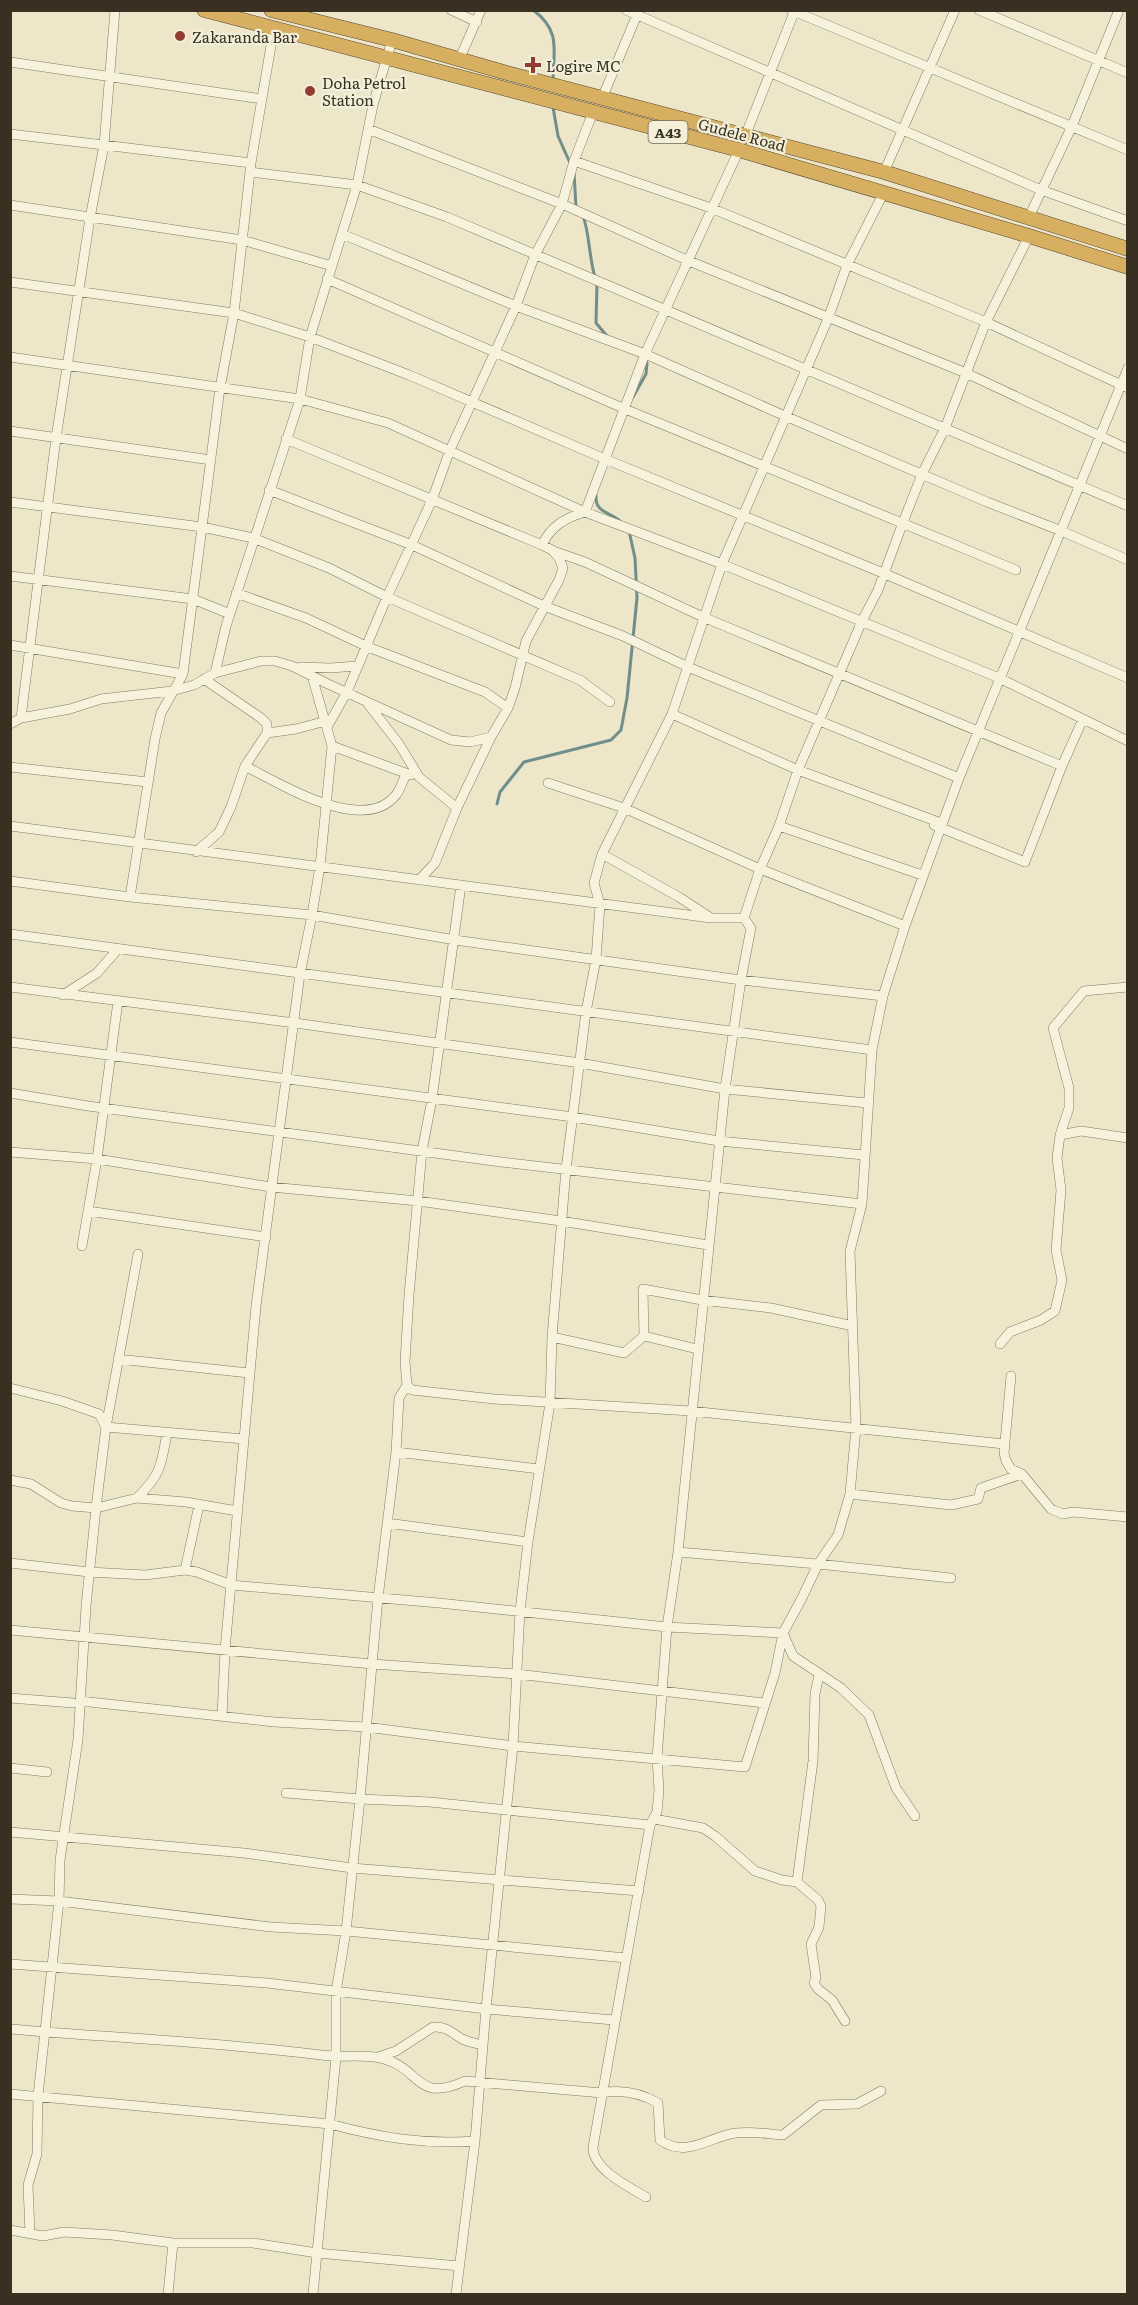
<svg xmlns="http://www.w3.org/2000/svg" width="1138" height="2305" font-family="Literata,serif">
<rect width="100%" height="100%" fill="#ede6c9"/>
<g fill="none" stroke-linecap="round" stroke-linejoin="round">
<path stroke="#708f8b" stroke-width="3" d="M 533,10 C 562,31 553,52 553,82
M 553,107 L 558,136 L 570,163
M 574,172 L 576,207
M 583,217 C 588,224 590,263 595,277
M 597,284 L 596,323 L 607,336
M 633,397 L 646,374 L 647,363 L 645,360
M 596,495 C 595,514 610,511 621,522
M 497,804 L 500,792 L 524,762 L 611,740 L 621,730 L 627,698 L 637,598 L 635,558 L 629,531"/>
<g stroke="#88795f" stroke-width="10">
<path id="minor" d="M 115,10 L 104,145 L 251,163
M 451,10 L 477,22
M 626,10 L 1041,190 L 1128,221
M 791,10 L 1128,150
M 979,10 L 1128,73
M 459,60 L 481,10
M 10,62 L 262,99
M 603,96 L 639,10
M 368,129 L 562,204 L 689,261 L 966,373 L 1128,449
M 10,134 L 104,145 L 90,218 L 56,438 L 21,718
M 746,134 L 795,10
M 574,161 L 711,208 L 986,322 L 1128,388
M 250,172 L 357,185 L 447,217 L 1128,506
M 884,172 L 955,10
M 10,205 L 242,240 L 332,266
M 1029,217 L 1072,126 L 1119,10
M 342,234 L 516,306 L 645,354 L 785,416 L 987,502 L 1059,530 L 1128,560
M 327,279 L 625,409 L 1016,570
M 10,282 L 234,313 L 310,337 L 409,375 L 605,459 L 883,573 L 1128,678
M 10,357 L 300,399 L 388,423 L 585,512 L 722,564 L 999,678 L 1128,741
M 10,431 L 211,460
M 286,439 L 542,545 L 552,550 L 559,558 L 563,568 L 559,580 L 526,641 L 515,688 L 508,708 L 491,737 L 457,808 L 435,863 L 419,880
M 269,490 L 412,545 L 544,606 L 623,636 L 686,666
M 10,502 L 202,527 L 253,538 L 329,568 L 387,597 L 580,680 L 610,702
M 542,545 C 551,526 565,518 585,512 L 645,354 L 739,150
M 556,552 L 585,562 L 703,617 L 1062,766
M 10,576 L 193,599 L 230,614
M 236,593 L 306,618 L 368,647 L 485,692 L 508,708
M 10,645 L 183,674
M 300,667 L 330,668 L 357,666
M 215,673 L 226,626 L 300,399 L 310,337 L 357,185 L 373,105 L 392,40
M 368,704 L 399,744 L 419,777 L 457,808
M 672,714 L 798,770 L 941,823
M 10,724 L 21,718 L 70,709 L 101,699 L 172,691 L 194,685 L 215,673 L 261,661 L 275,661 L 292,666 L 328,684 L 451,740 L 470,742 L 491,737
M 327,727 L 347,692 L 387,597 L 432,500 L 450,450 L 516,306 L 535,255 L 562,204 L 574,161 L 593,112
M 267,733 L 296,729 L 326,721
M 332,746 L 411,775
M 245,766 C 279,783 363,836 396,795 C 400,790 403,781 406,774
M 10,767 L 148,782
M 959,778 L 1128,368
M 548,783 L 624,808 L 760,869 L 905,926
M 934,825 L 1025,862 L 1062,766 L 1083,719
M 10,826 L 711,918
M 779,826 L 922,875
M 196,852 L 219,832 L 231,807 L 245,766 L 267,733 L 267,724 L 261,718 L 204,679
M 602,854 L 679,897 L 711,918 L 744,918
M 10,881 L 130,897 L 312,915 L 455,940 L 741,980 L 883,996
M 461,885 L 432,1099 L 422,1151 L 409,1295 L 405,1362 L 407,1385 L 412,1390 L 494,1399 L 691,1411 L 1004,1444
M 130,897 L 155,739 L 161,713 L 183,674 L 220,388 L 234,313 L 251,163 L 274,28
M 10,934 L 872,1050
M 10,987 L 295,1023 L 580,1063 L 725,1089 L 678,1552 L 667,1627 L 657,1758 L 659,1790 L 657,1812 L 650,1825 L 593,2147 C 592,2169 629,2187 646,2197
M 63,995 L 97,973 L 118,949
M 10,1042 L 573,1117 L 719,1141 L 864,1155
M 10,1093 L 88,1106 L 501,1162 L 862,1204
M 867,1103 L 725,1089 L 741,980 L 751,928 L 744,918 L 760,869 L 779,826 L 798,770 L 862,621 L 878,590 L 902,525 L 922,474 L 945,428 L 986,322 L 1029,236
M 1060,1135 L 1081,1131 L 1128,1138
M 10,1152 L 97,1159 L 271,1187 L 418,1201 L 561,1221 L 708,1245
M 88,1211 L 266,1237
M 82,1246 L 97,1159 L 118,1001
M 644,1336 L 643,1289 L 702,1300 L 771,1308 L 853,1326
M 552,1337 L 624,1353 L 644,1336 L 697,1349
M 1000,1344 L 1010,1332 L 1041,1320 L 1055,1311 L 1062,1280 L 1056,1250 L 1061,1190 L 1057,1158 L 1060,1135 L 1069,1108 L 1069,1088 L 1053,1028 L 1084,991 L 1128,987
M 118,1359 L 249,1373
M 1011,1376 L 1004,1453 L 1006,1461 L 1011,1469 L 1022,1474 L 1051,1509 L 1063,1514 L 1073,1512 L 1128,1517
M 10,1388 L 62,1401 L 99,1414 L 106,1427 L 244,1439
M 396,1452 L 539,1469
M 10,1480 L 31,1484 L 61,1503 L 72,1506 L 96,1508 L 137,1498 L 186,1502 L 237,1511
M 850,1494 L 951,1505 L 978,1499 L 981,1488 L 1022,1474
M 137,1498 C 162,1473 161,1465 167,1433
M 387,1523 L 528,1542
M 678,1552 L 818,1564 L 951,1578
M 10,1563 L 89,1572 L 145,1575 L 185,1570 L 197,1572 L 231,1585 L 439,1603 L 667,1627 L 783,1633 L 793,1656 L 841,1688 L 869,1715 L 896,1788 L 915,1816
M 185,1570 L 199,1505
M 10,1630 L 372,1664 L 517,1674 L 764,1703
M 10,1698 L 73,1703
M 80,1701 L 274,1722 L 366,1727 L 513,1746 L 745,1767 L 775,1673 L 783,1633 L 802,1598 L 818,1564 L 838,1535 L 850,1494 L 856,1428 L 850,1251 L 862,1204 L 872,1050 L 883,996 L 905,926 L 959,778 L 688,667
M 222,1717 L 225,1650 L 256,1306 L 300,974 L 312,915 L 320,866 L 332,746 L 312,676
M 10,1768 L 47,1772
M 286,1793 L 360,1799 L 430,1802 L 650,1825
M 654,1819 L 703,1828 L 715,1836 L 755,1871 L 782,1880 L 797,1882 L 818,1900 L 821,1906 L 819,1927 L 811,1944 L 816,1978 L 814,1983 L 818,1989 L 832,2000 L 845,2021
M 10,1832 L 244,1853 L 352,1868 L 639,1891
M 797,1882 L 813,1761 L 815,1694 L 819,1675
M 10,1899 L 59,1901 L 271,1927 L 346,1931 L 626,1958
M 10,1964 L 267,1983 L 486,2009 L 614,2020
M 10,2029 C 114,2038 218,2042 321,2055 C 340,2058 361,2054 380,2058 C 422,2067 414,2104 465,2081 L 602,2093 C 623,2089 640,2093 658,2103 L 660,2140 C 687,2159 710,2136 736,2133 C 752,2131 768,2134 783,2135 L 821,2105 L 857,2104 L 881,2091
M 378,2057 L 396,2051 L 433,2027 C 446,2026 452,2033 462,2039 C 468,2042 476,2043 482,2045
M 10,2094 L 330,2124 C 378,2137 424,2145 475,2141
M 10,2230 L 43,2236 L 64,2232 L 112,2235 L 173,2243 L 168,2294
M 30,2233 L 28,2185 L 37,2154 L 38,2096 L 59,1901 L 60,1860 L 78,1740 L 86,1606 L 96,1508 L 106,1427 L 138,1254
M 173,2243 L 253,2243 L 317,2253 L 459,2266
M 313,2294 L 336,2057 L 336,1992 L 346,1931 L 360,1799 L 378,1598 L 396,1452 L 399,1398 L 407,1385
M 456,2294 L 475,2141 L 486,2009 L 513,1746 L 520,1611 L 528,1542 L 550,1403 L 552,1337 L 566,1169 L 586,1012 L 596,959 L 600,905 L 594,883 L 602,854 L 672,714 L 722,564 L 828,319 L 847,265 L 884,192"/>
</g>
<g stroke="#564732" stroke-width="15">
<path id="highway" d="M 204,10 L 739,150 L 1029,236 L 1128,267
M 271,10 L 392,40 L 507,73 L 884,172 L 1128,249"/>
</g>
<use href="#minor" stroke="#f7f2dc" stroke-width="9"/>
<use href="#highway" stroke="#d6af60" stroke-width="14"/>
</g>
<g fill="#943c32" stroke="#f4efd8" stroke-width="2">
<circle cx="180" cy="36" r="6"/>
<path d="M530 56h6v6h6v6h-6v6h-6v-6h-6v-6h6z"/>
<circle cx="310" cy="91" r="6"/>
</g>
<g text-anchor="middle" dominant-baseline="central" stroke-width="4.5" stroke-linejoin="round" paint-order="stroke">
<rect fill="#f4efd8" stroke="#716958" stroke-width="1.5" x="648.5" y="121" width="39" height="22" rx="4.5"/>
<g font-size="14" font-weight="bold" fill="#393021">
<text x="668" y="132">A43</text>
</g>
<g font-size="15" fill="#393021" stroke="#f4efd8" text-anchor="start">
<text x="192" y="36">Zakaranda Bar</text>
<text x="546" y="65">Logire MC</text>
<text x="322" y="82">Doha Petrol<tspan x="322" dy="17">Station</tspan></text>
</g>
<g font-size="15" fill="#393021" stroke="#f4efd8">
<text transform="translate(742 134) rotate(15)">Gudele Road</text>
</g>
</g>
<rect width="1138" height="2305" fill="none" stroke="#393021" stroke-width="24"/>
</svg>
